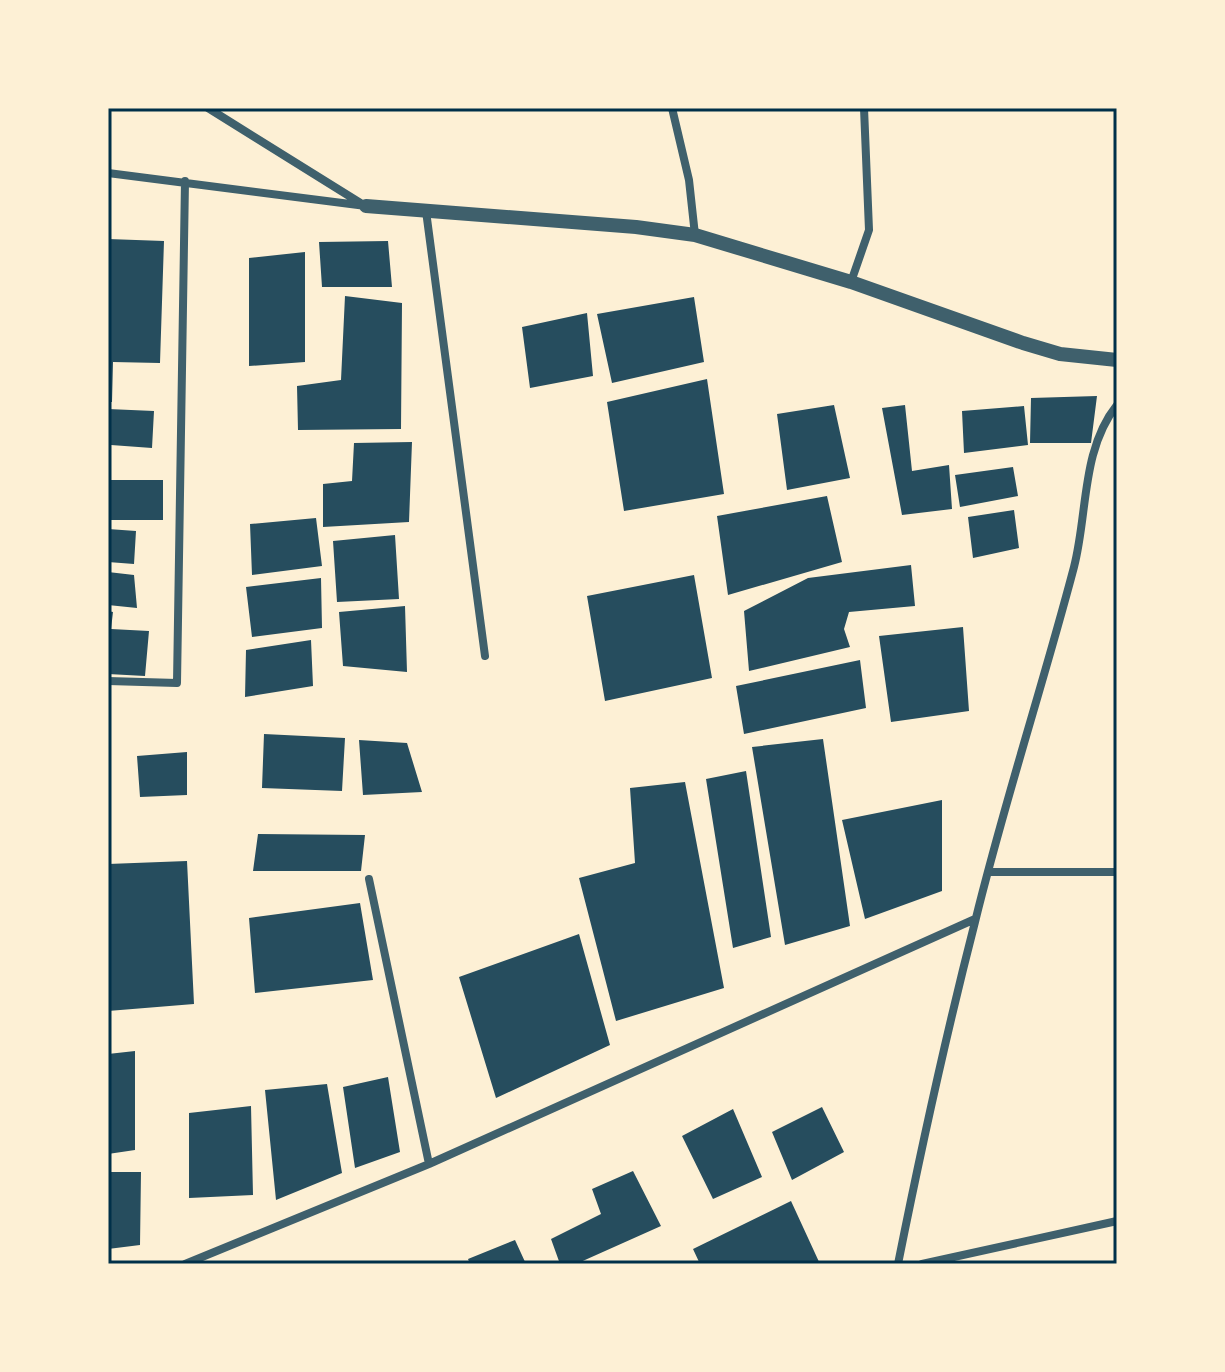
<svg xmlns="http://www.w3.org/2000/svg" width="1225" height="1372" font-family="Helvetica,sans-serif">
<rect width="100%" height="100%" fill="#fdf0d5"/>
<path fill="#264d5e" d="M 108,239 L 164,241 L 160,363 L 113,362 L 112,402 L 108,402 Z
M 388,241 L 392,287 L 322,287 L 319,242 Z
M 305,252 L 305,362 L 249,366 L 249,258 Z
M 345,296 L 402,303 L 401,429 L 298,430 L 297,386 L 341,380 Z
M 694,297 L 704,362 L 612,383 L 597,314 Z
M 587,313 L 593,376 L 530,388 L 522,327 Z
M 707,379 L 724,494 L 624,511 L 607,402 Z
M 1097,396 L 1091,443 L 1030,443 L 1031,398 Z
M 834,405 L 850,478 L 787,490 L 777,414 Z
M 905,405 L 912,471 L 949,465 L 952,509 L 902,515 L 882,408 Z
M 1024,406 L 1028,445 L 964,453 L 962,411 Z
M 108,409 L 154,411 L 152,448 L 111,445 L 111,468 L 108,468 Z
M 412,442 L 409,522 L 323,527 L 323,484 L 352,481 L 354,443 Z
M 1013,467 L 1018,496 L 960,507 L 955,475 Z
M 108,480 L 163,480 L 163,520 L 108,520 Z
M 827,496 L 842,562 L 728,595 L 717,516 Z
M 1014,510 L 1019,548 L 973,558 L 968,517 Z
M 316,518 L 322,566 L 252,575 L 250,524 Z
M 108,529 L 136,531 L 134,564 L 108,562 Z
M 395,535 L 399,599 L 337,602 L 333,541 Z
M 911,565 L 915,606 L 849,612 L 844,629 L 850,647 L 749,671 L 744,611 L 808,578 Z
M 108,572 L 134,575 L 137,608 L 108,605 Z
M 694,575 L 712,678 L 605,701 L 587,596 Z
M 321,578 L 322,628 L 252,637 L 246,587 Z
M 405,606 L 407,672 L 343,666 L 339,612 Z
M 108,611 L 113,612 L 111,629 L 149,631 L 145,676 L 108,674 Z
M 963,627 L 969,711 L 891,722 L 879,636 Z
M 311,640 L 313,686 L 245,697 L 246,650 Z
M 860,660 L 866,708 L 744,734 L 736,686 Z
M 264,734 L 345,738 L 342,791 L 262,788 Z
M 823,739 L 850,926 L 785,945 L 752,747 Z
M 359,740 L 407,743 L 422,792 L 363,795 Z
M 187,752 L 187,795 L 140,797 L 137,756 Z
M 746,771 L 771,937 L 733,948 L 706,779 Z
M 685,782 L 724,988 L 616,1021 L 579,878 L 635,863 L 630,788 Z
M 942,800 L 942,891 L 865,919 L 842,820 Z
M 258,834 L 365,835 L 361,871 L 253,871 Z
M 187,861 L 194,1004 L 108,1011 L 108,864 Z
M 360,903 L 373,980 L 255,993 L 249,918 Z
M 579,934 L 610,1045 L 496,1098 L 459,977 Z
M 135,1051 L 135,1150 L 108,1154 L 108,1054 Z
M 388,1077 L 400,1152 L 355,1168 L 343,1087 Z
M 327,1084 L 342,1173 L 276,1200 L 265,1090 Z
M 251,1106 L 253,1195 L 189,1198 L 189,1113 Z
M 822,1107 L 844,1152 L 792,1180 L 772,1132 Z
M 733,1109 L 762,1177 L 713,1199 L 682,1136 Z
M 633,1171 L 661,1226 L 576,1264 L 560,1264 L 551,1239 L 601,1214 L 592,1189 Z
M 108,1172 L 141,1172 L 140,1245 L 108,1249 Z
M 791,1201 L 820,1264 L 700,1264 L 693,1249 Z
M 515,1240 L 526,1264 L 470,1264 L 468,1259 Z"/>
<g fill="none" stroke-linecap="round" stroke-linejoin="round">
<path stroke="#3f606c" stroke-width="8" d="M 208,108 L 362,204
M 672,108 L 689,180 L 695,235
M 108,173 L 366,206
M 426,211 L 485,656
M 851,282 L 869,230 L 864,108
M 108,681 L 177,683 L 185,181
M 989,872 L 1117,872
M 369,879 L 429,1164
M 185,1264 L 429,1164 L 975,919
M 898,1264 C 921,1149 946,1035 975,922 C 1004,803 1043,685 1074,567 C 1088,513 1081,450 1117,405
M 922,1264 L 1117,1221"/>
<path stroke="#3f606c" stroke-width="14" d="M 366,206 L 636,227 L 695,235 L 851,282 L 1023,343 L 1060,354 L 1117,360"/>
</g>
<rect width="1225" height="1372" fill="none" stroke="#fdf0d5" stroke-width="220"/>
<rect x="110" y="110" width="1005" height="1152" fill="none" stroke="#003049" stroke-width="3"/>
</svg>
